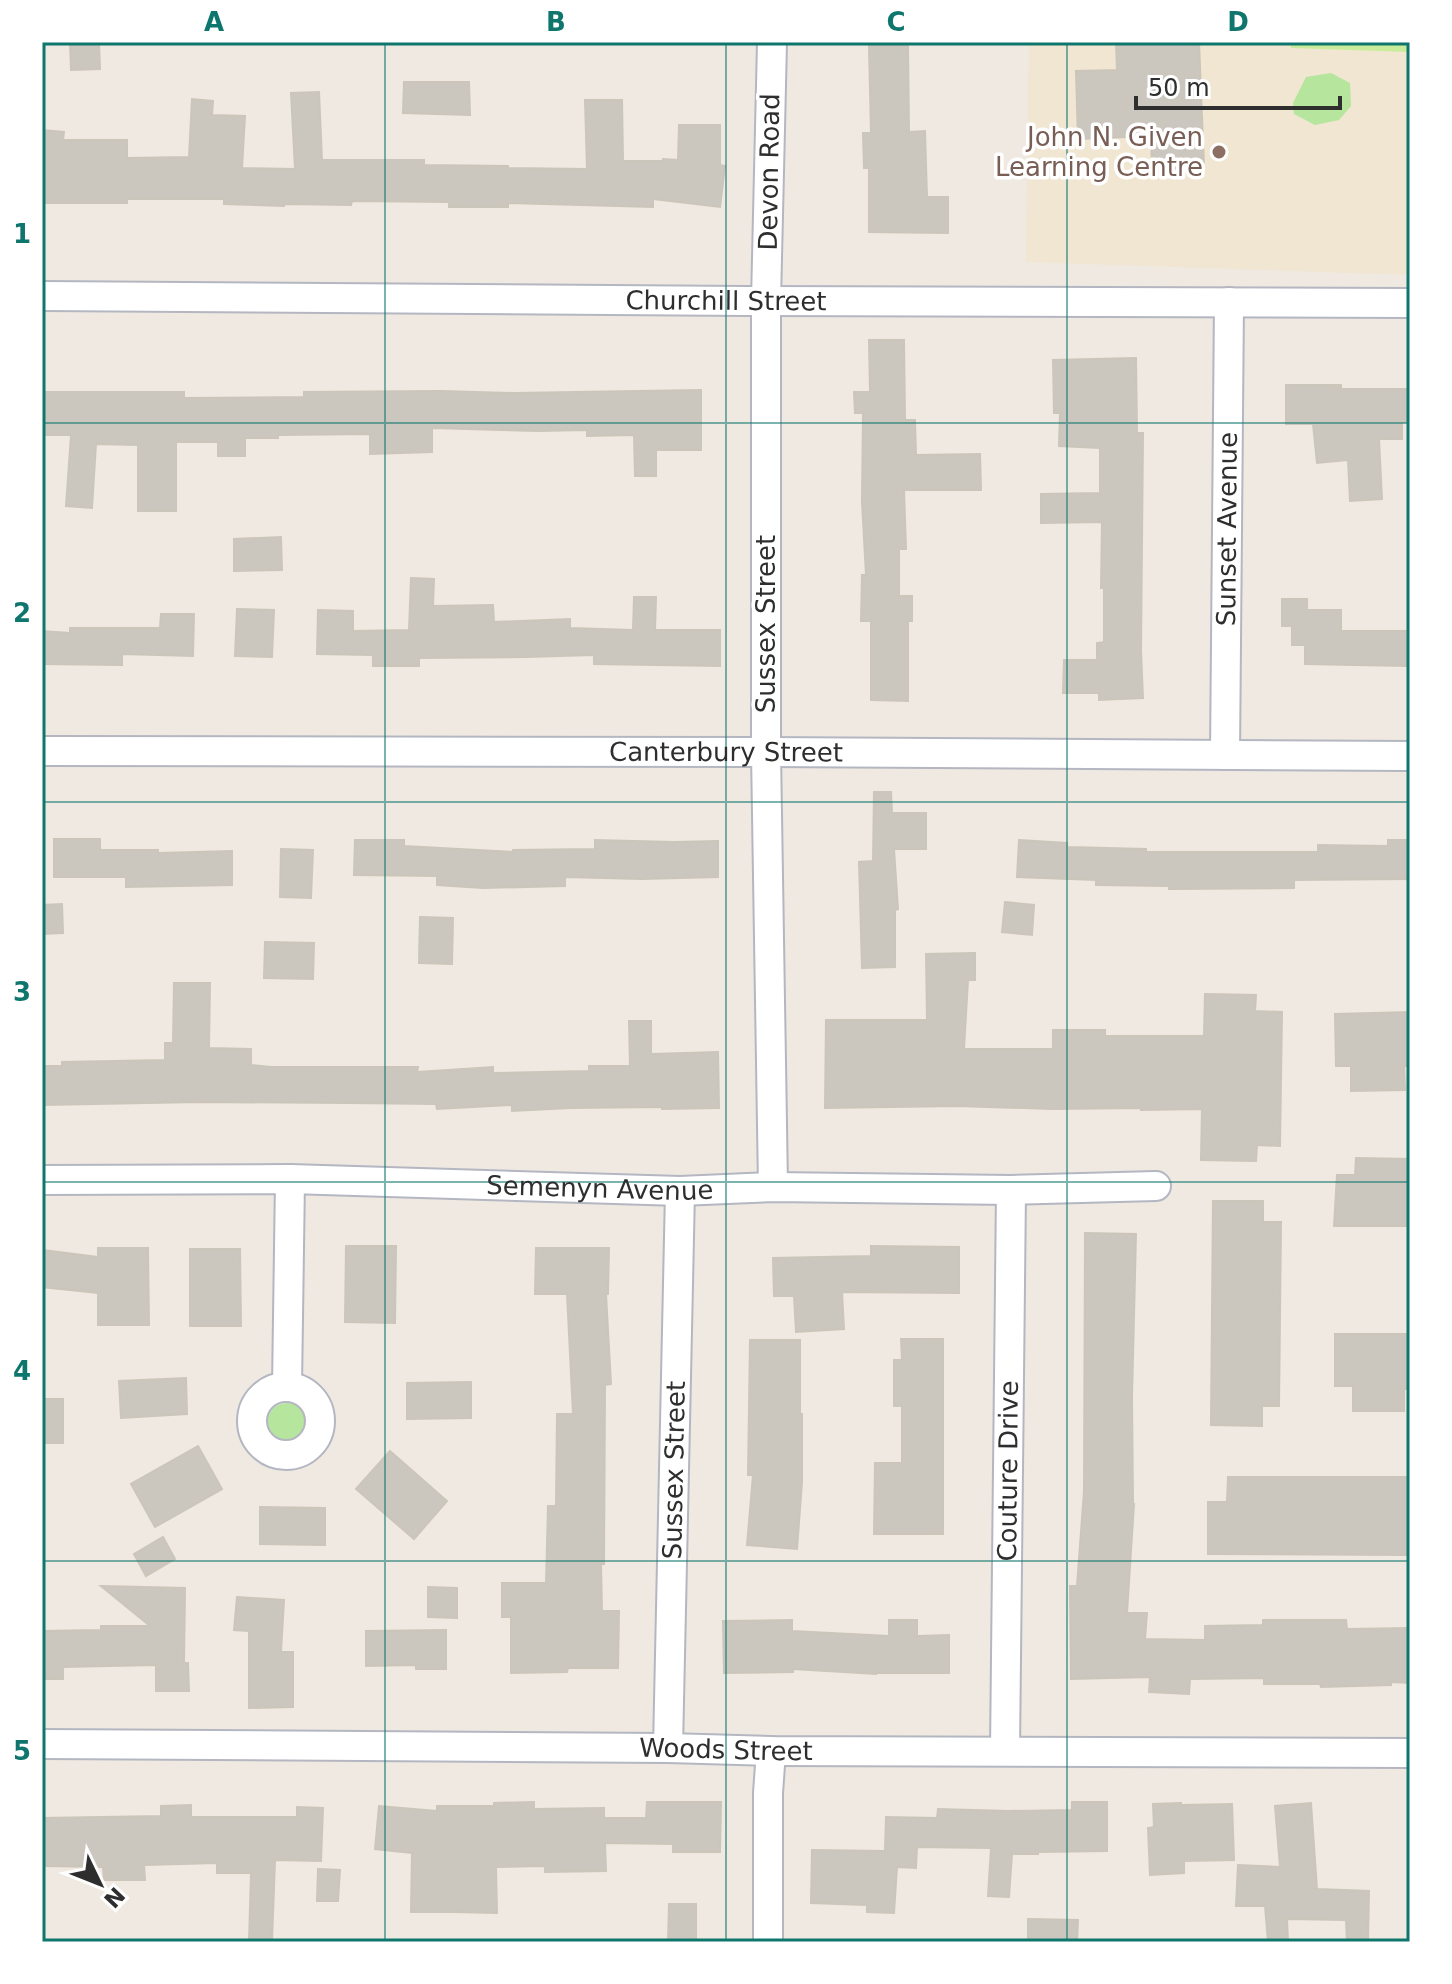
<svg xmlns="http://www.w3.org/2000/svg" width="1452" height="1984" font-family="'DejaVu Sans',sans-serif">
<rect width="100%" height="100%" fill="#efe9e1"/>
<path fill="#f0e6d1" d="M 1029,42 L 1410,42 L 1410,275 L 1026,262 Z"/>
<path fill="#b6e59e" d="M 1331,73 L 1350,83 L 1351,106 L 1339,120 L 1315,125 L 1294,114 L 1293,103 L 1306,77 Z
M267 1423a20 20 0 1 1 40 0a20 20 0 1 1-40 0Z"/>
<path fill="#c9ec9a" d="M 1291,42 L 1410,42 L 1410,52 L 1291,48 Z"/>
<path fill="#cbc7bf" stroke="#cbc5ba" stroke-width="2" d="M 70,42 L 99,42 L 100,69 L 71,70 Z
M 1116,42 L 1199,42 L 1204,167 L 1152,170 L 1151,136 L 1078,139 L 1076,71 L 1117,70 Z
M 869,46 L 908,46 L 909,132 L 925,131 L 927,197 L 948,197 L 948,233 L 869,232 L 869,168 L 864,168 L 863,133 L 871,133 Z
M 404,82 L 469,82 L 470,115 L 403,113 Z
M 319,92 L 322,160 L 424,160 L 424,165 L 508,166 L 508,168 L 587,169 L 585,100 L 622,100 L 623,161 L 663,161 L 663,159 L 678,160 L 679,125 L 720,125 L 720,165 L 725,166 L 720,207 L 653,199 L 653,207 L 508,203 L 508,207 L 449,207 L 449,202 L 352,201 L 351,205 L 284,204 L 284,206 L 224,204 L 224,199 L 127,199 L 127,203 L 42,203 L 42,130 L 64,132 L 63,140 L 127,140 L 127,158 L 189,157 L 192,99 L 213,101 L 212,115 L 245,116 L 242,168 L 295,169 L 291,93 Z
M 869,340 L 904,340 L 905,420 L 915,420 L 916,455 L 980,454 L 981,490 L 904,490 L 906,549 L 899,549 L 899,596 L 912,596 L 912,621 L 908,621 L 908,701 L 871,700 L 871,621 L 861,621 L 862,575 L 866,575 L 862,502 L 863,413 L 855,413 L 854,392 L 870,392 Z
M 1136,358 L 1137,433 L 1143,433 L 1141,651 L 1143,698 L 1099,700 L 1099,693 L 1063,693 L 1064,660 L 1097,660 L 1097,643 L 1104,642 L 1104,588 L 1101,588 L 1102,522 L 1041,523 L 1041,494 L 1100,493 L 1100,448 L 1059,446 L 1060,413 L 1054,413 L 1053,360 Z
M 1286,385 L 1341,385 L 1341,389 L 1410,389 L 1410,422 L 1402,422 L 1402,439 L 1379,439 L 1382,499 L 1350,501 L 1348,460 L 1317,463 L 1313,424 L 1286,424 Z
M 701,390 L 701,450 L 656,450 L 656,476 L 635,476 L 634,435 L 587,436 L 587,430 L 538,431 L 432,428 L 432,452 L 370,454 L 370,434 L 278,435 L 278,438 L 245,438 L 245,456 L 218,456 L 218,442 L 176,442 L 176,511 L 138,511 L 138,445 L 96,444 L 92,508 L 66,506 L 71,435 L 42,435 L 42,392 L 184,392 L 184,398 L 304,397 L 304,392 L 441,391 L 514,393 Z
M 281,537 L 282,570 L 234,571 L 234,539 Z
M 411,578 L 434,579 L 433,606 L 493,605 L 494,622 L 570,619 L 570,628 L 633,630 L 634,597 L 656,597 L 655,630 L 720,630 L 720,666 L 594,664 L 594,655 L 525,657 L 419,658 L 419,666 L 373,666 L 373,655 L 317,654 L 318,610 L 353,611 L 353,631 L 409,630 Z
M 1282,599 L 1307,599 L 1307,610 L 1341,610 L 1341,631 L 1408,631 L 1407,666 L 1305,664 L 1305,645 L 1292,645 L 1292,626 L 1282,626 Z
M 237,609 L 274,610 L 272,657 L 235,656 Z
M 161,614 L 194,614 L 193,656 L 122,654 L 122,665 L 42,664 L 42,631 L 70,633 L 70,628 L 160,628 Z
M 874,792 L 891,792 L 892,813 L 926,813 L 926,849 L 894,849 L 898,909 L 895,910 L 895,967 L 862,968 L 859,862 L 873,861 Z
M 54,839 L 100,839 L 100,850 L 158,850 L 158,853 L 232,851 L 232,885 L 126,887 L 126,877 L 54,877 Z
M 355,840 L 404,840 L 404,846 L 513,852 L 513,850 L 595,849 L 595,840 L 674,842 L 718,841 L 718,877 L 641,879 L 565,877 L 565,886 L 483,888 L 437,885 L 437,876 L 354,875 Z
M 1019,840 L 1067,843 L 1067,847 L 1146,849 L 1146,852 L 1318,852 L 1318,845 L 1388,846 L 1388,840 L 1410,840 L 1410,879 L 1294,880 L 1294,888 L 1169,889 L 1169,886 L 1096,885 L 1096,880 L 1017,877 Z
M 281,849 L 313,850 L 311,898 L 280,897 Z
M 1005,902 L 1034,905 L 1032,935 L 1002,932 Z
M 62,904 L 63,933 L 42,934 L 42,905 Z
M 420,917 L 453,918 L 452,964 L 419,963 Z
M 265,942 L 314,943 L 313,979 L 264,978 Z
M 975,953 L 975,980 L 968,980 L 964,1049 L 1053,1049 L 1053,1030 L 1105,1030 L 1105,1036 L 1204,1036 L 1205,994 L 1256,995 L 1255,1011 L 1282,1012 L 1280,1146 L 1257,1145 L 1256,1161 L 1201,1160 L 1202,1109 L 1141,1110 L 1141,1108 L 1053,1109 L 957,1106 L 825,1108 L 826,1020 L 927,1020 L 926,954 Z
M 174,983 L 210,983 L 209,1048 L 251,1049 L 251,1065 L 271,1067 L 418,1067 L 417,1072 L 493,1067 L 493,1073 L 589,1071 L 589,1066 L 630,1066 L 629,1021 L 651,1021 L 651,1054 L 718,1052 L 719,1108 L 662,1109 L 662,1107 L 570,1108 L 512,1111 L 512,1105 L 437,1109 L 436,1104 L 350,1103 L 199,1102 L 42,1105 L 42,1066 L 62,1066 L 62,1062 L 165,1060 L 165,1043 L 173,1043 Z
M 1410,1012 L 1410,1066 L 1404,1066 L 1405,1090 L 1351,1091 L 1351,1066 L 1336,1066 L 1335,1014 Z
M 1356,1158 L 1410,1159 L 1410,1226 L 1334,1226 L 1337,1175 L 1355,1175 Z
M 1213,1201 L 1263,1201 L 1263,1222 L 1281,1222 L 1279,1406 L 1262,1406 L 1262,1426 L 1211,1425 Z
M 1085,1233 L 1136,1234 L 1132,1397 L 1133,1504 L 1134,1504 L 1127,1613 L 1147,1613 L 1145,1639 L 1205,1640 L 1205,1626 L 1263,1625 L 1263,1620 L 1346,1620 L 1347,1629 L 1410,1628 L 1410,1683 L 1391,1682 L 1391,1685 L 1321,1687 L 1320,1684 L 1264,1684 L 1264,1678 L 1190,1679 L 1189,1694 L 1149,1692 L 1150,1677 L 1071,1679 L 1070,1586 L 1077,1586 L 1084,1491 Z
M 346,1246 L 396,1246 L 395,1323 L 345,1322 Z
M 871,1246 L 959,1247 L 959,1293 L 842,1292 L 844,1329 L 796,1332 L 794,1296 L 774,1296 L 773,1258 L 871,1256 Z
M 98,1248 L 148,1248 L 149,1325 L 98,1325 L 98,1293 L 42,1287 L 42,1250 L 98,1257 Z
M 536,1248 L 609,1248 L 608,1294 L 606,1294 L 611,1384 L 605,1385 L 604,1564 L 601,1564 L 602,1611 L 619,1611 L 618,1668 L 568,1668 L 567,1672 L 511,1673 L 511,1617 L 502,1617 L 502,1583 L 546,1583 L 548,1506 L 556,1506 L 557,1414 L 573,1414 L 567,1294 L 535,1294 Z
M 190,1249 L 240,1249 L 241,1326 L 190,1326 Z
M 1335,1334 L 1410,1334 L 1410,1389 L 1404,1389 L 1404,1411 L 1353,1411 L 1353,1386 L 1335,1386 Z
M 901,1339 L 943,1339 L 943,1534 L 874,1534 L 875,1463 L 902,1463 L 902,1406 L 894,1406 L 894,1360 L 902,1360 Z
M 750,1340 L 800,1340 L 800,1414 L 802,1414 L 802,1482 L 797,1549 L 747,1545 L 753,1475 L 748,1475 Z
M 186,1378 L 187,1414 L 121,1418 L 119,1381 Z
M 471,1382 L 471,1418 L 407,1419 L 407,1383 Z
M 42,1399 L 63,1399 L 63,1443 L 42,1443 Z
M 198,1446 L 222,1489 L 155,1527 L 131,1484 Z
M 390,1451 L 447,1501 L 414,1539 L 356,1489 Z
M 1228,1477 L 1410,1477 L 1410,1555 L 1208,1554 L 1208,1502 L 1227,1502 Z
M 260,1507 L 325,1508 L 325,1545 L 260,1544 Z
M 163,1537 L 175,1559 L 146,1576 L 134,1554 Z
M 101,1586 L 185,1588 L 184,1663 L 188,1663 L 189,1691 L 156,1691 L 156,1665 L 63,1667 L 63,1679 L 42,1679 L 42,1631 L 101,1630 L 101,1626 L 150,1626 Z
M 428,1587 L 457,1588 L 457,1618 L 428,1617 Z
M 237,1597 L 284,1600 L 281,1652 L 293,1652 L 293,1707 L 249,1708 L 249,1631 L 234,1630 Z
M 792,1620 L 792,1631 L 889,1636 L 889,1620 L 917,1620 L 917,1636 L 949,1635 L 949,1673 L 876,1673 L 876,1674 L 793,1669 L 793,1672 L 724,1673 L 723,1621 Z
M 446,1630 L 446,1669 L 416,1669 L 416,1665 L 366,1666 L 366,1631 Z
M 534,1802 L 534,1809 L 604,1808 L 604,1818 L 646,1818 L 647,1802 L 721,1802 L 720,1852 L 673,1852 L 673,1844 L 605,1843 L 606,1871 L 545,1872 L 545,1866 L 496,1867 L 497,1913 L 455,1912 L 411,1912 L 412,1853 L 375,1849 L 379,1806 L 437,1811 L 437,1806 L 494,1806 L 494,1803 Z
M 1072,1802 L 1107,1802 L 1107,1851 L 1038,1852 L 1038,1854 L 1012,1854 L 1009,1897 L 988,1896 L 991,1848 L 917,1847 L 916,1868 L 897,1867 L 894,1913 L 867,1912 L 867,1905 L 811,1903 L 812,1850 L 885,1851 L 886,1817 L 937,1818 L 938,1809 L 1009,1811 L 1072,1810 Z
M 1181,1803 L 1181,1805 L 1232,1804 L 1234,1860 L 1184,1861 L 1184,1873 L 1150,1875 L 1148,1828 L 1154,1827 L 1153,1804 Z
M 1311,1803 L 1317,1889 L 1369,1891 L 1368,1942 L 1347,1942 L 1346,1920 L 1287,1919 L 1288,1942 L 1268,1942 L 1265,1906 L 1236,1906 L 1238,1865 L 1280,1867 L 1275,1806 Z
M 191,1805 L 191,1817 L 297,1817 L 297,1807 L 323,1808 L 321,1861 L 275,1860 L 272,1942 L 249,1942 L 251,1873 L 217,1873 L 217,1863 L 144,1865 L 145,1880 L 104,1880 L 103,1867 L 42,1866 L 42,1818 L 161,1816 L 161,1806 Z
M 318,1869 L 340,1870 L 338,1901 L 317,1901 Z
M 669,1904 L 696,1904 L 696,1942 L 668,1942 Z
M 1028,1919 L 1078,1920 L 1077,1942 L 1028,1942 Z"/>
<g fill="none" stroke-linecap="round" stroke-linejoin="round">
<g stroke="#b4b7c1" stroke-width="32">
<g id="street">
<path d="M 772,42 L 766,301 L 766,752 L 773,1187"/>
<path id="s1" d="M 42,296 L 745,301 L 1410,303"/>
<path id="s2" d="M 42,751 L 766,752 L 1410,756"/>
<path id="s3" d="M 1225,755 L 1229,302"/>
<path id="s4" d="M 42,1180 L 290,1179 L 680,1191 L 773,1187 L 1011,1190 L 1156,1186"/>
<circle cx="286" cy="1421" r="34"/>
<path d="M 287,1387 L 290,1179"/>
<path id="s5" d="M 42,1744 L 668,1748 L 771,1751 L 1410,1753"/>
<path id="s6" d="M 668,1748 L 680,1191"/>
<path id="s7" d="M 1005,1751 L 1011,1190"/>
<path d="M 768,1942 L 768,1793 L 771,1751"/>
</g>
</g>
<use href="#street" stroke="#fff" stroke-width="28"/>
</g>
<path fill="none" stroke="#0f766e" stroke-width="2" stroke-opacity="0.55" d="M 385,42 L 385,1942M 726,42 L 726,1942M 1067,42 L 1067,1942M 42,423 L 1410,423M 42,802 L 1410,802M 42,1182 L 1410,1182M 42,1561 L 1410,1561"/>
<circle fill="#8d6e63" stroke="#fff" stroke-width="3" cx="1219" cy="152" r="8"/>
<g text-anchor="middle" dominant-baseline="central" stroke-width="7" stroke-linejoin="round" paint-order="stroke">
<g font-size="26" fill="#785e54" stroke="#fff" text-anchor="end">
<text x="1203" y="137">John N. Given<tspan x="1203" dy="30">Learning Centre</tspan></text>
</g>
<g font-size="26" fill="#2e2e2e" stroke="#fff">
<text transform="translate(769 172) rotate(-89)">Devon Road</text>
<text stroke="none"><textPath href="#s1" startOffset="684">Churchill Street</textPath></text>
<text stroke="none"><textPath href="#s3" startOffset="226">Sunset Avenue</textPath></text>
<text transform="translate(766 624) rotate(-90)">Sussex Street</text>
<text stroke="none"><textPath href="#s2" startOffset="684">Canterbury Street</textPath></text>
<text stroke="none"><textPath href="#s4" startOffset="558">Semenyn Avenue</textPath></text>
<text stroke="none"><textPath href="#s6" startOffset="278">Sussex Street</textPath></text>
<text stroke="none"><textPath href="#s7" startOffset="280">Couture Drive</textPath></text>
<text stroke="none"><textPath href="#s5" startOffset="684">Woods Street</textPath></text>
</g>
</g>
<rect width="1452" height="1984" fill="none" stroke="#ffffff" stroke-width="88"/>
<g transform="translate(100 1884) rotate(133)" stroke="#ffffff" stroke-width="6" paint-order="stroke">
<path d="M0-6L14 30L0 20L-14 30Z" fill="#2e2e2e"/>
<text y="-12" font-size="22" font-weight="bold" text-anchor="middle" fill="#2e2e2e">N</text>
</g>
<path d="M1136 96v12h204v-12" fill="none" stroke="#2e2e2e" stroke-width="4"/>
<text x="1148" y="96" font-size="24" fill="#2e2e2e" stroke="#ffffff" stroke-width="6" paint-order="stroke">50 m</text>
<rect x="44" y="44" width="1364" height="1896" fill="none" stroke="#0f766e" stroke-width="3"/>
<g font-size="26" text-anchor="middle" font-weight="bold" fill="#0f766e">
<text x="214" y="31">A</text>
<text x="556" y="31">B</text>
<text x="896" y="31">C</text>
<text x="1238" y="31">D</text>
<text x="22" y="243">1</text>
<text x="22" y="622">2</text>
<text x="22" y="1001">3</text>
<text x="22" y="1380">4</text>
<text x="22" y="1760">5</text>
</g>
</svg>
